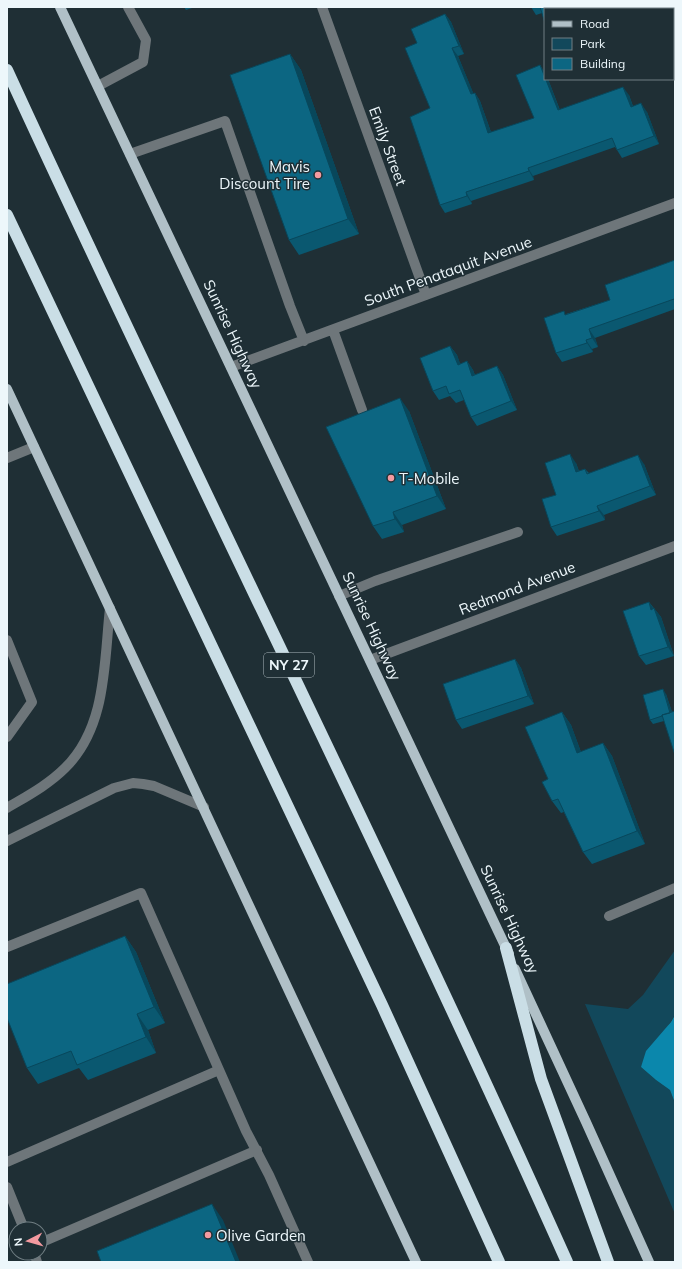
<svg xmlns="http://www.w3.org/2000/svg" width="682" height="1269" font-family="Mulish,sans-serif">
<rect width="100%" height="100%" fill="#1f2f35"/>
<path fill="#12485b" d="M 675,950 L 675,1015 L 641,1067 L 656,1080 L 670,1090 L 675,1103 L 675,1214 L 585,1004 L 628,1009 L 643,995 Z"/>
<path fill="#0b87ac" d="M 675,1015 L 675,1103 L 670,1090 L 656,1080 L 641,1067 L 646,1051 L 671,1022 Z"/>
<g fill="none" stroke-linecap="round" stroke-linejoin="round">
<path stroke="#6e767a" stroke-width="10" d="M 322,7 L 426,295
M 659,7 L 659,9
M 673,46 L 675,52
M 98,86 L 143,62 L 146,40 L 128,7
M 130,154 L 225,121 L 290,306 L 304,341
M 333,330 L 362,410
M 231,367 L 675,203
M 7,458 L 34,447
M 339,596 L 375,581 L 518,532
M 7,640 L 32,702 L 7,737
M 370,660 L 675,546
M 7,808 C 27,796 48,785 65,768 C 107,727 104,662 110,608
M 7,841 L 114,788 L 133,783 L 143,784 L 154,786 L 204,807
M 609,916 L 675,888
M 7,947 L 141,893 L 246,1131 L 269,1175 L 308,1262
M 7,1162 L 219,1070
M 7,1187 L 24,1229
M 40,1243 L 257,1150
M 34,1253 L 37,1262"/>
<path stroke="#b0c0c7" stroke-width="10" d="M 60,7 L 509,954
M 7,389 L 416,1262
M 515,969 L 586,1122 L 649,1262"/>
<path stroke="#cadee6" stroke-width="12" d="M 7,70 C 190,469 388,861 567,1262
M 7,215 L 382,1005 L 499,1262
M 506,948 L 541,1079 L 608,1262"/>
</g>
<path fill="#0a5870" d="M 184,7 L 195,7 L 186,10 Z
M 531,7 L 586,7 L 586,9 L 542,13 L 536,15 Z
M 445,14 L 451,22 L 464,54 L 458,56 L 473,93 L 475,93 L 480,101 L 491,132 L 534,118 L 540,65 L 545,73 L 545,79 L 548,79 L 560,110 L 629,95 L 633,106 L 647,112 L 659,144 L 622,158 L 617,150 L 615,147 L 533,176 L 534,180 L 471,201 L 472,204 L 445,213 L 440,205 L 430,108 L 417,43 Z
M 290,54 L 301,70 L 359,234 L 299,255 L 289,240 Z
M 675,260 L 675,309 L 595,338 L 598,347 L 592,349 L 593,352 L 562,362 L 556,353 L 566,314 L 610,300 L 653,268 Z
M 450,346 L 457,355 L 460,364 L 467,361 L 473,370 L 475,375 L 497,366 L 503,375 L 517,410 L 477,426 L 471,417 L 464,400 L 456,403 L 450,396 L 439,400 L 433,391 Z
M 409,411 L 446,509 L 402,525 L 404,532 L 382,539 L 373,526 Z
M 576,463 L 579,471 L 585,469 L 589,473 L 644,464 L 656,495 L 604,515 L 605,520 L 557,536 L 551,527 L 556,495 Z
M 649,602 L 661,617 L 674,656 L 646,665 L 639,656 Z
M 515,659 L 521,668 L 534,704 L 462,729 L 456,720 Z
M 666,694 L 672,712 L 664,721 L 653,724 L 650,720 Z
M 562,712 L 571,725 L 581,752 L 603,743 L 612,756 L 645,844 L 592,864 L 583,852 L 564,812 L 561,813 L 552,801 L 548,779 Z
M 125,936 L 136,952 L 165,1023 L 148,1030 L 156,1053 L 88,1080 L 79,1068 L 38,1084 L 27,1068 Z"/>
<path fill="#08475b" d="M 582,7 L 586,7 L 586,9 L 583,9 Z
M 445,14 L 451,22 L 464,54 L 459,46 Z
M 452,48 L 458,56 L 477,102 L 471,94 Z
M 290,54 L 301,70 L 359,234 L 348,219 Z
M 540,65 L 545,73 L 545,78 Z
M 545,79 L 548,79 L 563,119 L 558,110 Z
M 623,87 L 629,95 L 636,116 L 631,107 Z
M 475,93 L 480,101 L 494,141 L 488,133 Z
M 641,103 L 647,112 L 659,144 L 654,136 Z
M 528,168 L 533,176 L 534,180 L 529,171 Z
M 466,192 L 471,201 L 472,204 L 467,196 Z
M 589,329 L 595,338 L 598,347 L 592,338 Z
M 586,340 L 592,349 L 593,352 L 587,343 Z
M 450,346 L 457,355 L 464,374 L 458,365 Z
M 467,361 L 473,370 L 478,384 L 472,376 Z
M 497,366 L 503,375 L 517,410 L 511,401 Z
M 400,398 L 409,411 L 446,509 L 437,496 Z
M 570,454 L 576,463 L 582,481 L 576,472 Z
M 638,455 L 644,464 L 656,495 L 650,486 Z
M 597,506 L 604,515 L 605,520 L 599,511 Z
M 393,512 L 402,525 L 404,532 L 395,519 Z
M 649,602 L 655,611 L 651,610 Z
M 654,608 L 661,617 L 674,656 L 668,647 Z
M 515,659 L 521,668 L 534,704 L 528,696 Z
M 663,689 L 666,694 L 674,718 L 671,714 Z
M 562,712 L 571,725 L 586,766 L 577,753 Z
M 603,743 L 612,756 L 645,844 L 637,831 Z
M 125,936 L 136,952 L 165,1023 L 154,1007 Z
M 137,1014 L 148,1030 L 156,1053 L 146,1037 Z
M 212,1204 L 223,1220 L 240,1262 L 236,1262 Z"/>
<path fill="#0c6682" stroke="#08475b" d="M 540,7 L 582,7 L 583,9 L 545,9 L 545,23 Z
M 445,14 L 459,46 L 452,48 L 471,94 L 475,93 L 488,133 L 534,118 L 516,75 L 540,65 L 558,110 L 623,87 L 631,107 L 641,103 L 654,136 L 617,150 L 612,138 L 528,168 L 529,171 L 466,192 L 467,196 L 440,205 L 410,117 L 430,108 L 405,48 L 417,43 L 411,29 Z
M 290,54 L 348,219 L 289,240 L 230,75 Z
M 675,260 L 675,302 L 674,299 L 589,329 L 592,338 L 586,340 L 587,343 L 556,353 L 544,318 L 564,311 L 565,315 L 610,300 L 605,285 L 653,268 Z
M 450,346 L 458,365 L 467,361 L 472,376 L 497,366 L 511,401 L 471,417 L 460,390 L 449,394 L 446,386 L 433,391 L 420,358 Z
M 400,398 L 437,496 L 393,512 L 395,519 L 373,526 L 326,427 Z
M 570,454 L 576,472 L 585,469 L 587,474 L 638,455 L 650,486 L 597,506 L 599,511 L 551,527 L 542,499 L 556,495 L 545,463 Z
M 649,602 L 651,610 L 654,608 L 668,647 L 639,656 L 623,611 Z
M 515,659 L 528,696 L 456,720 L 443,684 Z
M 663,689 L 670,713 L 662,715 L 662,716 L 650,720 L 643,695 Z
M 675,711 L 675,755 L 662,715 Z
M 562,712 L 577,753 L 603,743 L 637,831 L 583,852 L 558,799 L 552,801 L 542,782 L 548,779 L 525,727 Z
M 125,936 L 154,1007 L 137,1014 L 146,1037 L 77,1065 L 71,1051 L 27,1068 L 7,1018 L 7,984 Z
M 212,1204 L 236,1262 L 101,1262 L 97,1251 Z"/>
<g fill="#f49aa0" stroke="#1f2f35" stroke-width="1.5">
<circle cx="318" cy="175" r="4"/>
<circle cx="391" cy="478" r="4"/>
<circle cx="208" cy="1235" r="4"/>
</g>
<g text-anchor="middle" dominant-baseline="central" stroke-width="3" stroke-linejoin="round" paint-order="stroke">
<rect fill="#1f2f35" stroke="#afbbc0" stroke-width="1" x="264" y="653" width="50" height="24" rx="3"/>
<g font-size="14" font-weight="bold" fill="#edf7fb">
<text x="289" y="665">NY 27</text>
</g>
<g font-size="15" fill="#edf7fb" stroke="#1f2f35">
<text transform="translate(388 146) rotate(70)">Emily Street</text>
<text transform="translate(448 271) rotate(-20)">South Penataquit Avenue</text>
<text transform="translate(233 334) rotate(65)">Sunrise Highway</text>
<text transform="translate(517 588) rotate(-21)">Redmond Avenue</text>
<text transform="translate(372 626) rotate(65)">Sunrise Highway</text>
<text transform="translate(510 919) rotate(65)">Sunrise Highway</text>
</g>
<g font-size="15" fill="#edf7fb" stroke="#1f2f35" text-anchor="start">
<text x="310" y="166" text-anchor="end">Mavis<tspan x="310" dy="17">Discount Tire</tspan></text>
<text x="399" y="478">T-Mobile</text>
<text x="216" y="1235">Olive Garden</text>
</g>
</g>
<rect width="682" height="1269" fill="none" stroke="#edf7fb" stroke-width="16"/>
<rect x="544" y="8" width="130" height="72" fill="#1f2f35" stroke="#717f84"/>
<rect x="552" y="21" width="20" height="6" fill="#b0c0c7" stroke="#717f84"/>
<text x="580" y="28" font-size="12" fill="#edf7fb">Road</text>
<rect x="552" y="38" width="20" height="12" fill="#12485b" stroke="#717f84"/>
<text x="580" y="48" font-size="12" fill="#edf7fb">Park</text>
<rect x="552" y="58" width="20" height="12" fill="#0c6682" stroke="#717f84"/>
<text x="580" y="68" font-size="12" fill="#edf7fb">Building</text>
<g transform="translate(28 1241) rotate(264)"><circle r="19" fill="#1f2f35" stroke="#717f84"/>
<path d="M0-3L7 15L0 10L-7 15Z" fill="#f49aa0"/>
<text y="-6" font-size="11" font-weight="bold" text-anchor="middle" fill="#edf7fb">N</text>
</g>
</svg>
